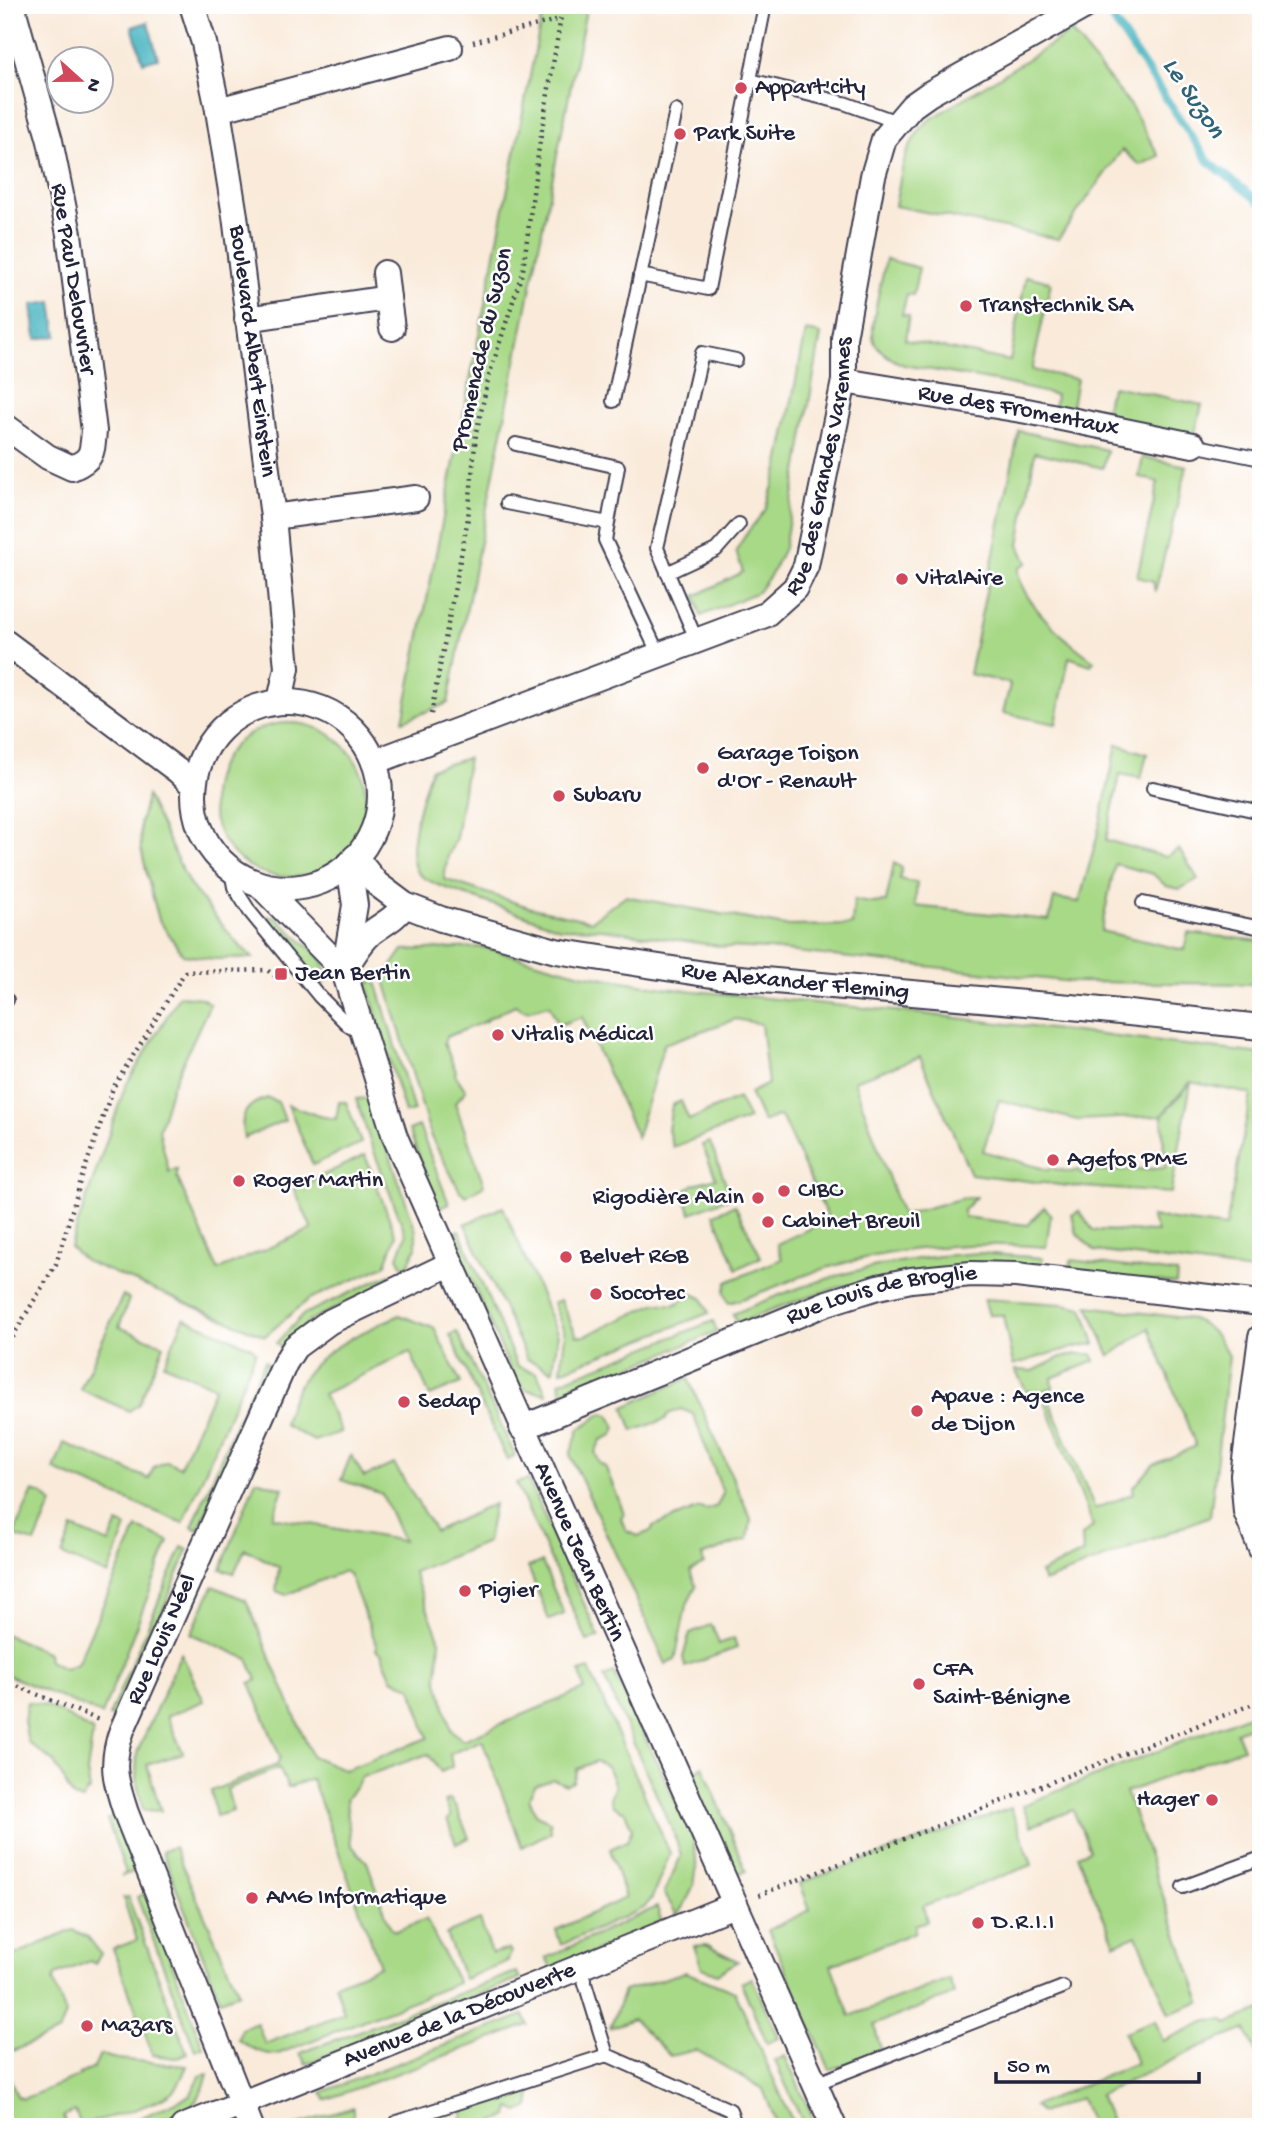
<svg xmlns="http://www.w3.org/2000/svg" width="1266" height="2132" font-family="'Gochi Hand',sans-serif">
<rect width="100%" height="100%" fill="#fff"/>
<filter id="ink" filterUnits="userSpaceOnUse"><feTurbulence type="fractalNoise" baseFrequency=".0143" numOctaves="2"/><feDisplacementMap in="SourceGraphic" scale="14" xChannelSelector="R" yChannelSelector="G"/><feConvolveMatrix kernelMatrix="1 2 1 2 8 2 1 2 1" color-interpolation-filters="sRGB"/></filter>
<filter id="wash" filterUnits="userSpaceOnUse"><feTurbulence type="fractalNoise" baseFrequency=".00686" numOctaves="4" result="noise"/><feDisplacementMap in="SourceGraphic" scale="28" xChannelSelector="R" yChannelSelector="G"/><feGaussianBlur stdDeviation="1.57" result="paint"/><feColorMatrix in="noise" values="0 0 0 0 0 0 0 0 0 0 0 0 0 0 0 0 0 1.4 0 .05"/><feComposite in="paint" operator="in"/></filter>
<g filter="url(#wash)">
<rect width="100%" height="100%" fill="#f9ead9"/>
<path fill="#a8d987" stroke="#657e61" stroke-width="2" d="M 544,5 L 587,5 L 448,703 L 403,721 Z
M 1071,32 L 1131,106 L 1159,156 L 1140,165 L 1122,150 L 1058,239 L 895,206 C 902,171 902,147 928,121 Z
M 886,259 L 919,268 L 913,295 L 907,294 L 902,315 L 909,316 L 905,340 L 1010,361 L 1026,276 L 1051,282 L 1032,370 L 1077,379 L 1071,412 L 1054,408 L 1056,395 L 1000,382 L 904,365 C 894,361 879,352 874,341 C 869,328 883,276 886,259 Z
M 806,331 L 821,334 L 784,548 L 772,573 L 758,592 L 701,616 L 695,596 L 743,572 L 736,551 L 746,534 L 766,509 L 778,469 Z
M 1113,386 L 1202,405 L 1194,437 L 1105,417 L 1108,396 Z
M 1019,431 L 1107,450 L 1103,468 L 1035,452 L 1019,545 L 1027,563 L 1018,569 C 1018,601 1070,644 1094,661 L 1091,665 L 1069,657 L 1056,724 L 1003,713 L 1010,685 L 1008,683 L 969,674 Z
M 1143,457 L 1187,466 L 1155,592 L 1153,581 L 1137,577 L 1158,482 L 1139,477 Z
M212 800a77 77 0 1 1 154 0a77 77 0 1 1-154 0Z
M 1117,744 L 1147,754 L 1141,778 L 1120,774 L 1106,840 L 1166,857 L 1179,849 L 1198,879 L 1180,889 L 1166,886 L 1153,874 L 1115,864 L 1101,931 L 1184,950 L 1188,933 L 1261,941 L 1261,984 L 1072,982 L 768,949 L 726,947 L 602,929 L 560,928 L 438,885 C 430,881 421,878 416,870 C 404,848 423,792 431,769 L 468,758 L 456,838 L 448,856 L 444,879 L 532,908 L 591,921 L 625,896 L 785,926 L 852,925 L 854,900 L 870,903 L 886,902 L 894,863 L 902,868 L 899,879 L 917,883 L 915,906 L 1049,920 L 1054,898 L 1079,902 L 1097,837 Z
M 147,796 L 189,884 L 236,942 L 253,958 L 214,959 L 183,955 L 159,920 L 149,883 L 141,848 L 140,824 Z
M 266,916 L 276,918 L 321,958 L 330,977 L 321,986 L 264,918 Z
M 483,947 L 581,974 L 665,988 L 924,1014 L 1261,1054 L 1261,1272 L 1095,1251 L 1077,1234 L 1072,1215 L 1079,1211 L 1093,1230 L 1157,1232 L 1151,1217 L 1226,1227 L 1251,1094 L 1190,1082 L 1161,1116 L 1077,1120 L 999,1100 L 983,1151 L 1048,1170 L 1050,1168 L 1070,1172 L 1079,1170 L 1080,1173 L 1165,1168 L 1162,1116 L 1191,1083 L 1171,1193 L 1068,1186 L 971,1174 L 920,1057 L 854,1081 L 902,1215 L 963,1198 L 976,1197 L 963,1210 L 964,1217 L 1028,1225 L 1044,1207 L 1051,1214 L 1046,1247 C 973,1241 900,1246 830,1267 C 795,1277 764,1293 729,1303 L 724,1292 L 727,1282 L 782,1259 L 777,1244 L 824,1222 L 827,1216 L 782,1118 L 777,1116 L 763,1122 L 750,1093 L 768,1084 L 761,1024 L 736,1019 L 664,1044 L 637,1137 L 582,1017 L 559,1025 L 549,1005 L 526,1011 L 515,1005 L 487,1019 L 486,1021 L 446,1037 L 444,1043 L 456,1071 L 455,1074 L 466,1091 L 455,1103 L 484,1185 L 466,1196 L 460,1191 L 431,1137 L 384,977 L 403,950 Z
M 376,981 L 414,1111 L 405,1113 L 367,983 Z
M 179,996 L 202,998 L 210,1004 L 172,1086 L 159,1130 L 169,1172 L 177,1169 L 177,1177 L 218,1270 L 312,1229 L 294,1189 L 365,1155 L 396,1236 L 385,1266 L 309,1299 L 265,1336 L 85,1261 L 70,1247 L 125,1087 Z
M 268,1098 L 278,1102 L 285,1120 L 244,1138 C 239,1116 245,1104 268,1098 Z
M 370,1098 L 416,1231 L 416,1248 L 405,1271 L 398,1257 L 406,1235 L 370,1141 L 356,1099 Z
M 738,1098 L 749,1119 L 673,1147 L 668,1130 L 672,1105 L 681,1101 L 689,1120 Z
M 339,1102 L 346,1102 L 361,1143 L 313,1165 L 288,1105 L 319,1116 L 336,1119 Z
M 419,1126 L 449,1204 L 438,1208 L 409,1130 Z
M 710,1142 L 731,1197 L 691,1213 L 682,1193 L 694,1184 L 716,1178 L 702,1145 Z
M 735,1205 L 761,1257 L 737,1269 L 714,1214 Z
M 503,1207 L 558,1335 L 553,1371 L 527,1359 L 465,1224 Z
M 459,1230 L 517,1366 L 537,1373 L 547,1394 L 527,1390 L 515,1380 L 451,1234 Z
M 979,1253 L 1043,1258 L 1040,1269 L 842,1286 L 773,1309 L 738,1324 L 733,1314 C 818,1277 887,1258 979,1253 Z
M 1071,1260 L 1177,1273 L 1176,1284 L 1070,1272 Z
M 390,1274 L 393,1281 L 310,1320 L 282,1349 L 276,1343 L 304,1314 Z
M 693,1294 L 702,1298 L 709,1313 L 561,1371 L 565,1334 L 553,1303 L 560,1300 L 577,1336 L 585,1336 L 657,1303 L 674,1305 Z
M 123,1295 L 129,1299 L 119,1327 L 164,1345 L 139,1404 L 129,1411 L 80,1389 Z
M 984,1299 L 1063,1304 L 1083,1308 L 1095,1344 C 1067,1347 1040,1357 1013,1365 L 1003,1315 L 989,1315 Z
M 1088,1306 L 1192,1319 C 1211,1326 1219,1339 1229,1356 L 1210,1516 L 1044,1582 L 1040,1573 L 1083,1553 L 1082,1536 L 1093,1526 L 1041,1391 L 1027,1392 L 1015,1370 L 1033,1371 L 1061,1357 L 1076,1354 L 1092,1354 L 1095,1361 L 1052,1378 L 1053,1388 L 1045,1390 L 1095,1509 L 1134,1493 L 1133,1488 L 1153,1465 L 1196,1446 L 1149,1328 L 1110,1356 Z
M 399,1315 L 434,1328 L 461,1383 L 430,1396 L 410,1352 L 323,1394 L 341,1432 L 314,1441 L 284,1425 C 298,1357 343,1342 399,1315 Z
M 184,1318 L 252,1347 L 256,1352 L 183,1523 L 54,1470 L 64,1443 L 149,1479 L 154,1467 L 167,1461 L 180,1467 L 215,1387 L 164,1364 Z
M 713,1321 L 717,1332 L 563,1394 L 559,1382 Z
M 457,1332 L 515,1455 L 507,1460 L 450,1335 Z
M 265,1361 L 271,1367 L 198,1530 L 192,1527 L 238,1418 Z
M 688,1378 L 751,1519 L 748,1539 L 702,1556 L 704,1564 L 690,1571 L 696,1587 L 686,1606 L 675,1660 L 666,1664 L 570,1455 L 579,1429 L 603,1413 L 609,1415 L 616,1427 L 613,1435 L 601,1440 L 595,1452 L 600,1464 L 605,1466 L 624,1513 L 621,1518 L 626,1531 L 638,1536 L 651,1531 L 653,1526 L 700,1508 L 706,1510 L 717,1506 L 723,1493 L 693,1414 L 681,1409 L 668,1414 L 666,1419 L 633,1431 L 624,1407 Z
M 351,1455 L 364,1477 L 394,1464 L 435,1531 L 494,1504 L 487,1542 L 413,1572 L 440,1641 L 437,1677 L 451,1730 L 463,1740 L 584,1689 L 580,1672 L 589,1669 L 670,1853 L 652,1898 L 644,1908 L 561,1945 L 556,1930 L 625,1898 L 610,1849 L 627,1841 L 632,1829 L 625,1812 L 613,1806 L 610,1798 L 615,1786 L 607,1766 L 596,1761 L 577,1769 L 573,1782 L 566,1785 L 553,1779 L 535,1786 L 529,1798 L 536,1815 L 550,1821 L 551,1832 L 522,1847 L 482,1740 L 450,1754 L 452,1767 L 441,1772 L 428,1754 L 362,1777 L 346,1800 L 351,1845 L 367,1862 L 391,1929 L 396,1931 L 426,1919 L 458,1983 L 278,2054 C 262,2056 251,2047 238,2040 L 241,2029 L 257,2023 L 265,2044 L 344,2013 L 335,1984 L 380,1966 L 312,1779 L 288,1787 L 279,1768 L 227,1789 L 233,1811 L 216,1816 L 211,1791 L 277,1765 L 280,1757 L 250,1683 L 257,1680 L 248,1659 L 191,1634 L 213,1586 L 246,1600 L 312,1756 L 345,1770 L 428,1738 L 411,1687 L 392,1679 L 381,1653 L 376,1650 L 377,1646 L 349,1574 L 344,1571 L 286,1595 L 276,1591 L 279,1567 L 245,1549 L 234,1573 L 221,1569 L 256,1480 L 283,1488 L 273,1517 L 403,1541 L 382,1494 L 341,1480 Z
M 528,1480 L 599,1637 L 587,1641 L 516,1483 Z
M 33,1491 L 42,1494 L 52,1503 L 35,1543 L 13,1535 Z
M 118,1523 L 126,1527 L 108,1575 L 62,1555 L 73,1528 L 109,1543 Z
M 137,1528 L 169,1541 L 102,1715 L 5,1674 L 5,1634 L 48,1653 L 49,1661 L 64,1669 L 77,1664 Z
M 182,1547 L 188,1550 L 117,1718 L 109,1716 Z
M 542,1562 L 564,1614 L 549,1620 L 528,1567 Z
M 710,1625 L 713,1627 L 719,1644 L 734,1638 L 737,1648 L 685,1667 L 683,1657 L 690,1633 Z
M 181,1653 L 204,1701 L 167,1716 L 183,1753 L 147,1765 L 161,1811 L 143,1810 L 136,1779 L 137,1753 Z
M 614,1673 L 692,1835 C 700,1869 698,1887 677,1915 L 664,1893 L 681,1856 L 674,1834 L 604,1677 Z
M 27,1702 C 58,1706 68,1719 93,1731 L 87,1772 L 90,1791 L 86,1792 L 83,1800 L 73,1797 L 54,1762 L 28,1743 L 24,1721 Z
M 1261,1710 L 1261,1722 L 1236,1732 L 1243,1748 L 1126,1792 L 1201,2002 L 1169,2014 L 1137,1935 L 1115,1944 L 1077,1855 L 1090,1850 L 1073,1810 L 1031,1826 L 1023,1805 Z
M 703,1766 L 746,1871 L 734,1874 L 691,1776 Z
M 450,1799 L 456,1807 L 469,1838 L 456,1844 L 447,1819 L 451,1817 L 445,1801 Z
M 1011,1808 L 1032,1865 L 923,1906 L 927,1921 L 915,1925 L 915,1932 L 831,1965 L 850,2016 L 949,1979 L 954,1994 L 874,2025 L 881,2050 L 830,2070 L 768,1930 L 810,1910 L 800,1883 Z
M 117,1815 L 136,1871 L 121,1876 L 126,1873 L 107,1819 Z
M 174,1847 L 239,1993 L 220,2000 L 162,1851 Z
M 146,1893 L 203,2047 L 195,2050 L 137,1897 Z
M 128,1897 L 187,2053 L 176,2058 L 153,2055 L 113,1949 L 137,1940 L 123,1898 Z
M 657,1907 L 662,1923 L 552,1970 L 546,1958 Z
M 480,1920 L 492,1954 L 509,1949 L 511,1952 L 508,1961 L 464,1979 L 446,1934 Z
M 73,1930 L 88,1937 L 101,1954 L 95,1963 L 90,1961 L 55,1975 L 53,1981 L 66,2014 L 59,2032 L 7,2053 L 5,2056 L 5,1959 Z
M 706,1945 L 738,1961 L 717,1974 L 702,1968 L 694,1946 Z
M 516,1972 L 520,1978 L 306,2064 L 300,2053 Z
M 685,1972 L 735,1992 L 795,2127 L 778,2127 L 763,2089 L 696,2050 L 670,2056 L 633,2019 L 610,2028 L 624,1991 Z
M 752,1978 L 779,2038 L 767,2043 L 741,1983 Z
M 1261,2010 L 1261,2065 L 1246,2029 L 1200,2047 L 1100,2095 L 1113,2127 L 1092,2127 L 1081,2098 L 1041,2113 L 1034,2106 L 1136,2063 L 1124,2032 L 1155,2020 L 1163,2041 L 1207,2021 L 1225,2020 L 1227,2024 Z
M 524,2015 L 528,2025 L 325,2100 L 322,2092 Z
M 100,2055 L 117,2059 L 187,2066 C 183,2074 180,2085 174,2090 C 155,2107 105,2118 81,2125 L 75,2111 L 63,2116 L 67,2127 L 5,2127 L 5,2065 L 17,2096 L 23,2099 L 80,2076 L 79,2074 L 94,2068 Z
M 785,2056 L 817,2127 L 805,2127 L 775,2061 Z
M 208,2074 C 197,2120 161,2127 119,2127 L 190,2096 L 200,2076 Z
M 521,2089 L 531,2094 L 529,2107 L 519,2112 L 510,2108 L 508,2116 L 481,2127 L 463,2126 L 461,2122 L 465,2105 Z
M 353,2107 L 353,2127 L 296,2127 L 297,2125 Z"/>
<path fill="#44b3c0" stroke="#336a7e" stroke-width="2" d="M 148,22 L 158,58 L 143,62 L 132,27 Z
M 52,302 L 57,336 L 36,339 L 32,305 Z"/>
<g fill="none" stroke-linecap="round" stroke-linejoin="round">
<path stroke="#44b3c0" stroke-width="8" d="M 1103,5 L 1209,162 L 1261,203"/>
</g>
</g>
<g filter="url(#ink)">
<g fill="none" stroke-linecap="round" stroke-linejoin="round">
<g stroke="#424053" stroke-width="16">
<path id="lane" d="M 765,5 L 750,80 L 844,103 L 897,122
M 640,275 L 708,289 L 750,80
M 613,401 L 676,111
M 516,444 L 618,467 L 605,540 L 659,655
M 1193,445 L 1261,459
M 507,503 L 608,523
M 667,573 L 716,550 L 739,524
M 696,639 L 657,548 L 702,353 L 736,360
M 1153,788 L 1261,812
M 231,871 L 234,887 L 250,912 L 319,996 L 349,1026 L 360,1033
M 1143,903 L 1261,928
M 5,1001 L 7,1000
M 1183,1887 L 1261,1858
M 580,1967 L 607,2055 L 730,2110 L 736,2127
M 815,2084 L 1063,1987
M 396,2127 L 397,2122 L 607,2055"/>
</g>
<g stroke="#424053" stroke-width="28">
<g id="street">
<path id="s1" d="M 192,5 L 204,43 L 218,110 L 235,216 L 273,517 L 287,668 L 280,701"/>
<path d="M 218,110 L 450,48"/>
<path d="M 385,273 L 388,298"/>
<path d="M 247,319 L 388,298 L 392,328"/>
<path id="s2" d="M 844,381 L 1027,411 L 1193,445"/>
<path d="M 5,426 L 48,457 L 72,468 C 93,459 92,453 94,431 L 69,234 L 50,141 L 12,5"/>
<path d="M 273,517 L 416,498"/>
<path d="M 5,642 L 178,771 L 193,785"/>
<circle cx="287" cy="795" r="93"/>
<path id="s3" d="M 374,762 L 765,615 L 795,588 L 806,566 L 844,381 L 844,338 L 873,176 L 884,139 L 912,106 L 929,94 L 1087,5"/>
<path id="s4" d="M 355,857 L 377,884 L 405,905 L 441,919 L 556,951 L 718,976 L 1082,1008 L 1261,1027"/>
<path id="s5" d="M 349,865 L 355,905 L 344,971 L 395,1137 L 834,2127"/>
<path d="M 261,886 L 344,971"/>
<path d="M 348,964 C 355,952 361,942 371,933 C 384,923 396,918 405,905"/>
<path d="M 1261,1337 L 1243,1475 L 1246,1512 L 1261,1549"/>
<path id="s6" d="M 522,1428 L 827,1303 L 878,1287 L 911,1280 L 971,1274 L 1016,1275 L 1261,1303"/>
<path id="s7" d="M 183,2127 L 734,1905"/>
<path id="s8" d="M 251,2127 L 126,1813 C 115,1780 110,1764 122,1730 L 285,1363 L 295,1347 L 329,1322 L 450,1264"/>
</g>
</g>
<path stroke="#424053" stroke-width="4.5" stroke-dasharray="2 5" stroke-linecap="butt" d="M 473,42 L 560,19
M 431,714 L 468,518 L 476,434 L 489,376 L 523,270 L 539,147 L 563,5
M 5,1349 L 56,1264 L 82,1177 L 113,1088 L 185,972 L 267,970 L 275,976
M 5,1681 L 101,1721
M 759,1895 L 1261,1701"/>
<use href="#lane" stroke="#fff" stroke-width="12"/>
<use href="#street" stroke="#fff" stroke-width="24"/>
</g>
</g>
<g fill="#d1495b" stroke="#fff" stroke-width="2.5">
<circle cx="741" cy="88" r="7"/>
<circle cx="680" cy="134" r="7"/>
<circle cx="966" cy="306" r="7"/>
<circle cx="902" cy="579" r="7"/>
<circle cx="703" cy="768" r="7"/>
<circle cx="559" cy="796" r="7"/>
<rect x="274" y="967" width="14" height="14" rx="3.5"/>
<circle cx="498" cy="1035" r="7"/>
<circle cx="1053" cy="1160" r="7"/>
<circle cx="239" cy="1181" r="7"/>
<circle cx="784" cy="1191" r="7"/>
<circle cx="758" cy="1198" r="7"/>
<circle cx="768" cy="1222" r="7"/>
<circle cx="566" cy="1257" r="7"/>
<circle cx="596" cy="1294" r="7"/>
<circle cx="404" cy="1402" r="7"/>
<circle cx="917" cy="1411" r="7"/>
<circle cx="465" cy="1591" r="7"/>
<circle cx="919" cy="1684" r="7"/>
<circle cx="1212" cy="1800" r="7"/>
<circle cx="252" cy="1898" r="7"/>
<circle cx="978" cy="1923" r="7"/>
<circle cx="87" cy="2026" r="7"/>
</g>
<g text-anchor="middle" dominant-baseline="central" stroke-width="5" stroke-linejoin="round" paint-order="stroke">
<g font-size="24" fill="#22223b" stroke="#fff" text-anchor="start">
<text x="755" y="88">Appart'city</text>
<text x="694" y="134">Park Suite</text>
<text x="980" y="306">Transtechnik SA</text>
<text x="916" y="579">VitalAire</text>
<text x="717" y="754">Garage Toison<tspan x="717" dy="28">d'Or - Renault</tspan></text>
<text x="573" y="796">Subaru</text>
<text x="295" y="974">Jean Bertin</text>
<text x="512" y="1035">Vitalis Médical</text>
<text x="1067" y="1160">Agefos PME</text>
<text x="253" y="1181">Roger Martin</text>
<text x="798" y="1191">CIBC</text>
<text x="744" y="1198" text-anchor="end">Rigodière Alain</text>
<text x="782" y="1222">Cabinet Breuil</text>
<text x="580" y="1257">Belvet RGB</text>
<text x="610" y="1294">Socotec</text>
<text x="931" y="1397">Apave : Agence<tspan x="931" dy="28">de Dijon</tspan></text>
<text x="418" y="1402">Sedap</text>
<text x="479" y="1591">Pigier</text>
<text x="933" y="1670">CFA<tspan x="933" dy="28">Saint-Bénigne</tspan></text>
<text x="1198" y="1800" text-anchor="end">Hager</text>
<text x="266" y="1898">AMG Informatique</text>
<text x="992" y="1923">D.R.I.I</text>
<text x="101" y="2026">Mazars</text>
</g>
<g font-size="24" fill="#22223b" stroke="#fff">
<text transform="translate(72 279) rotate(81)">Rue Paul Delouvrier</text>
<text transform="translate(483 350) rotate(-77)">Promenade du Suzon</text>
<text stroke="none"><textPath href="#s1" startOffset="352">Boulevard Albert Einstein</textPath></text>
<text stroke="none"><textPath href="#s2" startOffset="177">Rue des Fromentaux</textPath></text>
<text stroke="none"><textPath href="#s3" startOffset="583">Rue des Grandes Varennes</textPath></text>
<text stroke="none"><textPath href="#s4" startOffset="469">Rue Alexander Fleming</textPath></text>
<text stroke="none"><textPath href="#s6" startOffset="385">Rue Louis de Broglie</textPath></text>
<text stroke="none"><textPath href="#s5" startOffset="735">Avenue Jean Bertin</textPath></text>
<text stroke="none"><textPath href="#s8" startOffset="522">Rue Louis Néel</textPath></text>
<text stroke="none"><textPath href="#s7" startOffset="298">Avenue de la Découverte</textPath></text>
</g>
<g font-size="26" font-style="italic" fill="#316377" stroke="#fff">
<text transform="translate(1192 99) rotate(56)">Le Suzon</text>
</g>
</g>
<rect width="1266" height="2132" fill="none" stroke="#fff" stroke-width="28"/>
<g transform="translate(80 80) rotate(111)"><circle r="33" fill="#ffffff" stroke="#a7a7b1" stroke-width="2"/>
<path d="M0-5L12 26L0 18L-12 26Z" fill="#d1495b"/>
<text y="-10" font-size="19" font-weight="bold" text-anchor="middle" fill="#22223b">N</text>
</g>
<path d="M996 2072v10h203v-10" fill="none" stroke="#22223b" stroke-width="3.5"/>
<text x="1007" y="2072" font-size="21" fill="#22223b" stroke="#ffffff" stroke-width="5" paint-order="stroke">50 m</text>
</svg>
